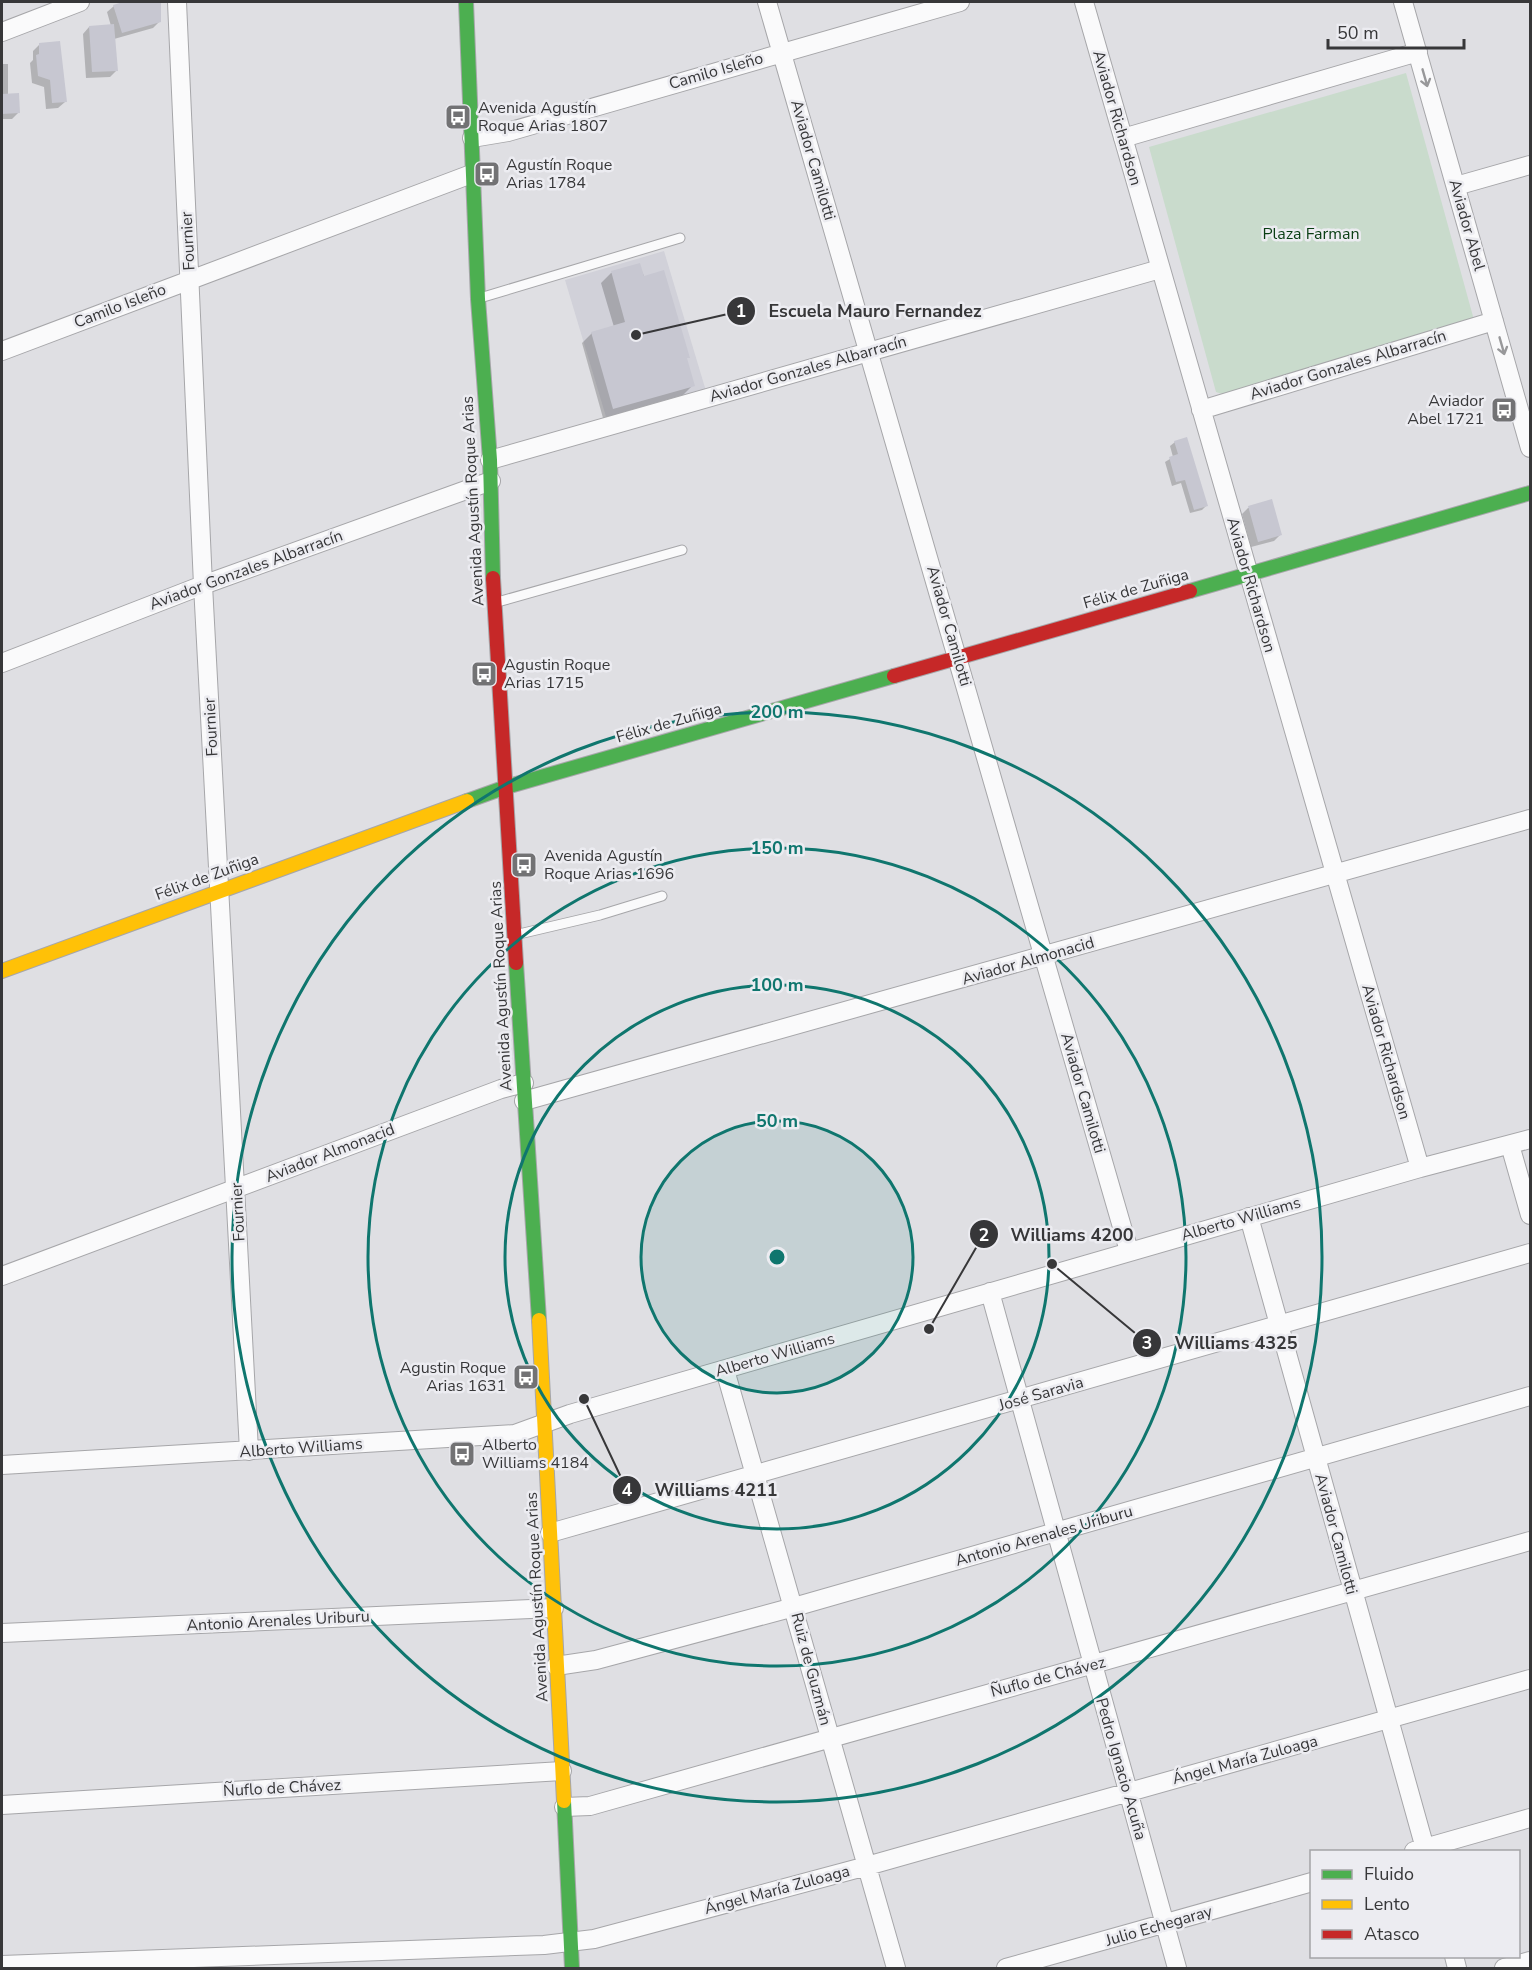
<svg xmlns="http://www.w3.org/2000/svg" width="1532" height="1970" font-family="'Nunito Sans',sans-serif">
<rect width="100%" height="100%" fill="#dfdfe3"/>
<path fill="#d1d1d9" d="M 664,251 L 706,391 L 607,420 L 565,280 Z"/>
<path fill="#c9dbcc" d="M 1406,73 L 1474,320 L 1225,395 L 1216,392 L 1149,147 Z"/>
<path fill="#0003" d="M 129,2 L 160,2 L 160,21 L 153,28 L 114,39 L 117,70 L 110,77 L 86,78 L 83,34 L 89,27 L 111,26 L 107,12 L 114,6 Z
M 39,45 L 65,102 L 58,108 L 46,109 L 44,87 L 32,83 L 30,63 L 33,60 L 33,51 Z
M 2,64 L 8,64 L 8,95 L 19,112 L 12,119 L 2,119 Z
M 639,265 L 693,385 L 683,395 L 603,418 L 582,343 L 592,333 L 614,327 L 601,283 L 611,273 Z
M 1175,442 L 1206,506 L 1202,510 L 1190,513 L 1181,483 L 1172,486 L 1165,462 L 1173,457 L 1170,446 Z
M 1271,501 L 1281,534 L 1274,541 L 1251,547 L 1242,514 L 1248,508 Z"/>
<path fill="#c7c7d1" d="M 123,2 L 161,2 L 161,22 L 122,33 L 113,5 Z
M 114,24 L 118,71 L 92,72 L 89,26 Z
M 60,41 L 67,102 L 52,103 L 50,80 L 38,76 L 36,55 L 39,54 L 39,43 Z
M 19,93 L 20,113 L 2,114 L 2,94 Z
M 640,263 L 644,276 L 664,270 L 690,358 L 687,358 L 695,386 L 613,409 L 591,332 L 625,322 L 611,271 Z
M 1187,437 L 1208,506 L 1194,510 L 1185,480 L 1176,482 L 1169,457 L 1178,454 L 1174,441 Z
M 1272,499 L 1282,535 L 1258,542 L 1248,506 Z"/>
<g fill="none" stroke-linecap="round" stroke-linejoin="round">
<g stroke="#a6a6a9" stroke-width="11">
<path id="lane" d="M 480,298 L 680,238
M 494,603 L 682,550
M 515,935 L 600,915 L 662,896"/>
</g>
<g stroke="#a6a6a9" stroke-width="20">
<path id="street" d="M 177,2 L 203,585 L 249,1451
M 767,2 L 1129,1251
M 1084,2 L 1420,1168
M 1403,2 L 1530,448
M 2,32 L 80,2
M 472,138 L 508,132 L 960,2
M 1123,138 L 1418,52
M 1456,186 L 1530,165
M 2,351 L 474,173
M 1201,410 L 1494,321
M 490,460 L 1160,269
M 2,663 L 203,585 L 491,481
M 524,1101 L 1530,819
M 1510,1145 L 1530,1215
M 1249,1217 L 1426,1852
M 2,1276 L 501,1089 L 524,1083
M 990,1292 L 1177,1968
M 725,1370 L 896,1968
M 2,1465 L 515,1434 L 570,1414 L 1420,1168 L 1530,1139
M 550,1533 L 1530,1253
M 2,1633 L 554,1608
M 556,1666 L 596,1660 L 794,1607 L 1530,1396
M 2,1805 L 562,1771
M 564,1807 L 590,1806 L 1530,1541
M 1414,1851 L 1530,1818
M 1454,1956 L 1457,1968
M 2,1965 L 544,1945 L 594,1939 L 867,1866 L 1530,1679
M 1006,1968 L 1312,1882
M 1504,1968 L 1530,1961"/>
</g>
<g stroke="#a6a6a9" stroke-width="16">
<path id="fast" d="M 466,2 L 478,299 L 490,460 L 493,578
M 1190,591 L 1530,493
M 467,801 L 506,787 L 894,676
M 516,963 L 539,1320
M 564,1801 L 572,1968"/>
</g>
<g stroke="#a6a6a9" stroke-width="16">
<path id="slow" d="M 2,971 L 467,801
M 539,1320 L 564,1801"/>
</g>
<g stroke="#a6a6a9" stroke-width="16">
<path id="jam" d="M 493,578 L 516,963
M 894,676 L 1190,591"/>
</g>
<use href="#lane" stroke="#fafafb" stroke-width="9"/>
<use href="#street" stroke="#fafafb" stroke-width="18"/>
<use href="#fast" stroke="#4caf50" stroke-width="14"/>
<use href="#slow" stroke="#ffc107" stroke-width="14"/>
<use href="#jam" stroke="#c62828" stroke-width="14"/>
</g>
<defs><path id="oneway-shaft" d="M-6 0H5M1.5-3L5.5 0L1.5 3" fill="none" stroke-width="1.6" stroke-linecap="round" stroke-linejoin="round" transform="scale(1.5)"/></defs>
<g stroke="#98989a">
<use href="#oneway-shaft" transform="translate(1425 78) rotate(74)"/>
<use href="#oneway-shaft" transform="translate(1502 346) rotate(74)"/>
</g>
<circle cx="777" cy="1257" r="136" fill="#0f766e" fill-opacity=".12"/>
<g fill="none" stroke="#0f766e" stroke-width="3">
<circle cx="777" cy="1257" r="136"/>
<circle cx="777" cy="1257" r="272"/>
<circle cx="777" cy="1257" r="409"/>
<circle cx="777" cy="1257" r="545"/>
</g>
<defs>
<g id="bus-square" transform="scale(1.35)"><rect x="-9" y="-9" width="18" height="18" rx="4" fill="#727274" stroke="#ececf1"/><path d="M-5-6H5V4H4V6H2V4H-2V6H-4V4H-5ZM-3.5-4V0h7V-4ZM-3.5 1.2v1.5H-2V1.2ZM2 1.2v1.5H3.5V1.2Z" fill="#fff"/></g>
</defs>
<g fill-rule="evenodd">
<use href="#bus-square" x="458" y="117"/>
<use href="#bus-square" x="487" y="174"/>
<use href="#bus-square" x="1504" y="410"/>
<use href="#bus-square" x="484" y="674"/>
<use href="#bus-square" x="524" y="865"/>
<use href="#bus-square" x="526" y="1377"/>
<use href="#bus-square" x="462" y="1454"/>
</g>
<g text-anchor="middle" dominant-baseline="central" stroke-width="5" stroke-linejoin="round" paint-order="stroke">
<g font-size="16" fill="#373739" stroke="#ececf1">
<text transform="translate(716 71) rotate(-16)">Camilo Isleño</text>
<text transform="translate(1117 118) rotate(74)">Aviador Richardson</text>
<text transform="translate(813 160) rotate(74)">Aviador Camilotti</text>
<text transform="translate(1467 225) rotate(74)">Aviador Abel</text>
<text transform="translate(188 241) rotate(-93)">Fournier</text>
<text transform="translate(120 306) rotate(-21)">Camilo Isleño</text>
<text transform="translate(1348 365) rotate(-17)">Aviador Gonzales Albarracín</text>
<text transform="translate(808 369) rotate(-16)">Aviador Gonzales Albarracín</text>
<text transform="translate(473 501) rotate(-93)">Avenida Agustín Roque Arias</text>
<text transform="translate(246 570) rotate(-20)">Aviador Gonzales Albarracín</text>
<text transform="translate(1251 585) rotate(74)">Aviador Richardson</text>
<text transform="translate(1136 589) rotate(-16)">Félix de Zuñiga</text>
<text transform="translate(949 626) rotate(74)">Aviador Camilotti</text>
<text transform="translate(669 723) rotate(-16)">Félix de Zuñiga</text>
<text transform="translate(211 727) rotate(-93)">Fournier</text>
<text transform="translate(207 877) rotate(-20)">Félix de Zuñiga</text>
<text transform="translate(1028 961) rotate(-16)">Aviador Almonacid</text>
<text transform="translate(501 986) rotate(-93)">Avenida Agustín Roque Arias</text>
<text transform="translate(1386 1052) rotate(74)">Aviador Richardson</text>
<text transform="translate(1083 1093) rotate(74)">Aviador Camilotti</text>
<text transform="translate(330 1153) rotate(-21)">Aviador Almonacid</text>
<text transform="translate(238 1212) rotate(-93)">Fournier</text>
<text transform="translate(1241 1219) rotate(-16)">Alberto Williams</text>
<text transform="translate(775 1355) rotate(-16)">Alberto Williams</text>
<text transform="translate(1041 1394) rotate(-16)">José Saravia</text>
<text transform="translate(301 1448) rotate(-4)">Alberto Williams</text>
<text transform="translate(1336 1534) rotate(75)">Aviador Camilotti</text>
<text transform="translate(1044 1536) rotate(-16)">Antonio Arenales Uriburu</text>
<text transform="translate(537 1597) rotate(-93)">Avenida Agustín Roque Arias</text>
<text transform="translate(278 1621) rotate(-3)">Antonio Arenales Uriburu</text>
<text transform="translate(811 1669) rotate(75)">Ruiz de Guzmán</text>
<text transform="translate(1048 1677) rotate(-15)">Ñuflo de Chávez</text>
<text transform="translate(1245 1760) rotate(-15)">Ángel María Zuloaga</text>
<text transform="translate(1121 1769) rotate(74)">Pedro Ignacio Acuña</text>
<text transform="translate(282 1788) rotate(-3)">Ñuflo de Chávez</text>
<text transform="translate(777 1890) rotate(-15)">Ángel María Zuloaga</text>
<text transform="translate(1159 1926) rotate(-16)">Julio Echegaray</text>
</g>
<g font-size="16" fill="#373739" stroke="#ececf1" text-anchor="start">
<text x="478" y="108">Avenida Agustín<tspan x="478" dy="18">Roque Arias 1807</tspan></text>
<text x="506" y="165">Agustín Roque<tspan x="506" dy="18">Arias 1784</tspan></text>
<text x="1484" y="401" text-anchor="end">Aviador<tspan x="1484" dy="18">Abel 1721</tspan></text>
<text x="504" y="665">Agustin Roque<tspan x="504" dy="18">Arias 1715</tspan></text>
<text x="544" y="856">Avenida Agustín<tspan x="544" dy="18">Roque Arias 1696</tspan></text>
<text x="506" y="1368" text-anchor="end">Agustin Roque<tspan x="506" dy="18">Arias 1631</tspan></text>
<text x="482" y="1445">Alberto<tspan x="482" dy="18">Williams 4184</tspan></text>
</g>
<g font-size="16" fill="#093e13" stroke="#ececf1">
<text x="1311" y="234">Plaza Farman</text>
</g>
</g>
<circle cx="777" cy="1257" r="9" fill="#0f766e" stroke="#ececf1" stroke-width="3"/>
<g font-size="18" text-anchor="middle" font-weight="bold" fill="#0f766e" stroke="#ececf1" stroke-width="5" stroke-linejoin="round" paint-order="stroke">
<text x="777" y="718">200 m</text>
<text x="777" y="854">150 m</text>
<text x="777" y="991">100 m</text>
<text x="777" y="1127">50 m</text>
</g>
<path fill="none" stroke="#373739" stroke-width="2" d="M636 335L741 311M929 1329L984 1234M1052 1264L1147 1343M584 1399L627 1490"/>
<g fill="#373739" stroke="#ececf1" stroke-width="2">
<circle cx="636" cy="335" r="6"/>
<circle cx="929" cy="1329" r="6"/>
<circle cx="1052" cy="1264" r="6"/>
<circle cx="584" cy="1399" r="6"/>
<circle cx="741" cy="311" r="15"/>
<circle cx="984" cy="1234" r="15"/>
<circle cx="1147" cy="1343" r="15"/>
<circle cx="627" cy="1490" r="15"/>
</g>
<g font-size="18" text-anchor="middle" font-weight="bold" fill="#fff">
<text x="741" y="317">1</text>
<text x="984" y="1241">2</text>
<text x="1147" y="1349">3</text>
<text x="627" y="1496">4</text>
</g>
<g font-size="18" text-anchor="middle" font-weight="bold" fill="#373739" stroke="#ececf1" stroke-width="5" stroke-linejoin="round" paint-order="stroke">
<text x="875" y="317">Escuela Mauro Fernandez</text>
<text x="1072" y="1241">Williams 4200</text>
<text x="1236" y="1349">Williams 4325</text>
<text x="716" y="1496">Williams 4211</text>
</g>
<rect width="1532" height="1970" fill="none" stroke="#373739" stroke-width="6"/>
<rect x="1310" y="1850" width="210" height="108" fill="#ececf1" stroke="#a4a4a7" stroke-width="1.5"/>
<rect x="1322" y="1870" width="30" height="9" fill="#4caf50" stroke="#a4a4a7" stroke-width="1.5"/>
<text x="1364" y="1880" font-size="18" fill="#373739">Fluido</text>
<rect x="1322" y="1900" width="30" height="9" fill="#ffc107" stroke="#a4a4a7" stroke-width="1.5"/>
<text x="1364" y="1910" font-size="18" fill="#373739">Lento</text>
<rect x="1322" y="1930" width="30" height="9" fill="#c62828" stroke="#a4a4a7" stroke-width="1.5"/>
<text x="1364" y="1940" font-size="18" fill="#373739">Atasco</text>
<path d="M1328 39v9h136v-9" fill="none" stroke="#373739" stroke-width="3"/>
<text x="1337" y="39" font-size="18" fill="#373739" stroke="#ececf1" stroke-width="4.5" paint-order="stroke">50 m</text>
</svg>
